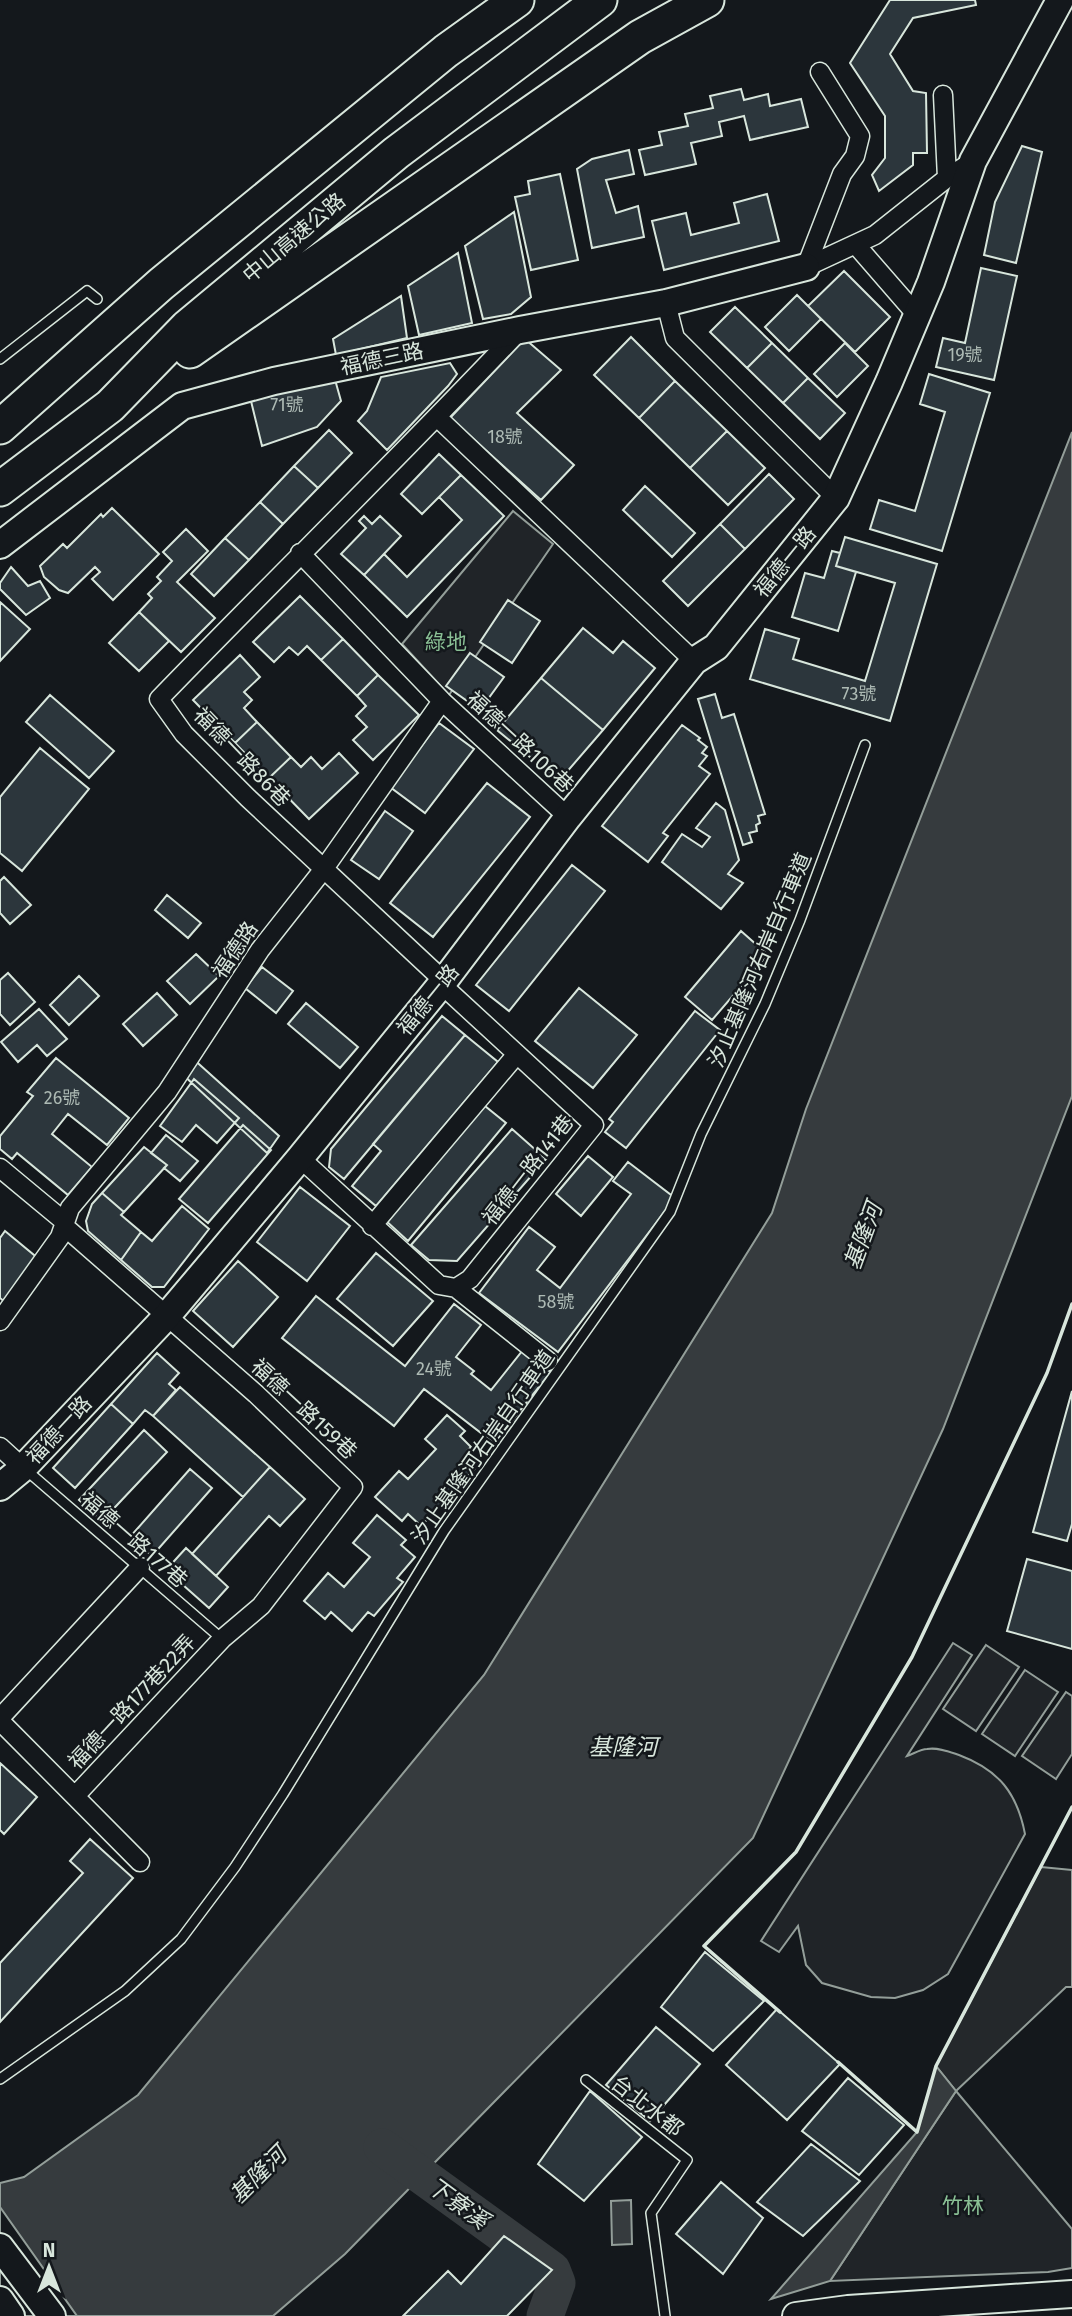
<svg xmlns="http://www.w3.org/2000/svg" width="1072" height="2316" font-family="'Fira Sans','Noto Sans TC',sans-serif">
<rect width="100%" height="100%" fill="#14181c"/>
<path fill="#202428" stroke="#939e99" stroke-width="2" d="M 513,511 L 553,544 L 449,695 L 402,644 Z
M 953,1643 L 972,1655 L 907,1756 C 913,1754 921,1749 927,1749 C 938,1747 950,1752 959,1755 C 999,1770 1017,1793 1025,1834 L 948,1974 L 923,1990 L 895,1998 L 871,1997 L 822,1983 L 806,1965 L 798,1926 L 779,1952 L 761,1941 Z
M 986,1645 L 1019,1667 L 976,1731 L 943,1709 Z
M 1025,1670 L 1058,1692 L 1015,1756 L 982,1734 Z
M 1066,1692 L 1072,1696 L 1072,1754 L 1056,1779 L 1022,1756 Z
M 956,2091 L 1072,2229 L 1072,2268 L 1048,2272 L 830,2281 Z"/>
<path fill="#24282b" stroke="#939e99" stroke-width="2" d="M 1041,1867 L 1072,1870 L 1072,1987 L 1066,1987 L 956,2091 L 936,2066 Z"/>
<path fill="#363b3e" stroke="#939e99" stroke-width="2" d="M 1072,432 L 1072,1096 L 943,1429 L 753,1838 L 345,2254 L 273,2316 L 0,2316 L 0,2183 L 24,2177 L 138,2095 L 484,1675 L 772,1213 L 806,1109 Z
M 936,2066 L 956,2091 L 830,2281 L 771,2299 L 917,2132 Z
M 631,2200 L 632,2244 L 612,2245 L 611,2201 Z"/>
<path fill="#14181c" stroke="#939e99" stroke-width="2" d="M 0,2207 L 77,2316 L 0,2316 Z"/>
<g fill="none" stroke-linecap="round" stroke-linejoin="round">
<path stroke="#363b3e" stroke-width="37" d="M 382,2147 L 552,2270 L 557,2283 L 545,2316"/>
</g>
<path fill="#2c363c" stroke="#d8e6dc" stroke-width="2" d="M 890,0 L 975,0 L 976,5 L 913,18 L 890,54 L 913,91 L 926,93 L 927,153 L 913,153 L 913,165 L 879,191 L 872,175 L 885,158 L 885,116 L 850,63 Z
M 741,89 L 744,100 L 768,94 L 770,106 L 801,99 L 808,127 L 750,140 L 744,116 L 719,122 L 722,136 L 691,143 L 696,164 L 645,175 L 639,150 L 662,145 L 659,132 L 688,126 L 685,114 L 713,108 L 710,96 Z
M 1022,146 L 1042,152 L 1016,263 L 984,255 L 995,202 Z
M 629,150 L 634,174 L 606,180 L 616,213 L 638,206 L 644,237 L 592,248 L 577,169 L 592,159 Z
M 560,174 L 578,260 L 531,270 L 515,197 L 530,194 L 528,181 Z
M 767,194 L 779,241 L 664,270 L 652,221 L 686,213 L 691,235 L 739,223 L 734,203 Z
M 514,212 L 531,297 L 511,314 L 483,319 L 465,246 Z
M 458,253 L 472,323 L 419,335 L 408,286 Z
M 981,268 L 1017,276 L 994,380 L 936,367 L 943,338 L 965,343 Z
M 844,271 L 890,317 L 855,352 L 808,306 Z
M 797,295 L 821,319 L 789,351 L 765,327 Z
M 401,296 L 407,338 L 336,355 L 333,339 Z
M 735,307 L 772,343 L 747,368 L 710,332 Z
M 631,337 L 675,381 L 639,418 L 594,375 Z
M 525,339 L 561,370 L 517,413 L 574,465 L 541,500 L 450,418 Z
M 772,343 L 808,378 L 783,403 L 747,368 Z
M 845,343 L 868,366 L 837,397 L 814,374 Z
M 450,363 L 457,374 L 448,386 L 387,450 L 358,421 L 367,411 L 381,377 Z
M 929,374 L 990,393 L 942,551 L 870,529 L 879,500 L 915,511 L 945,412 L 920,404 Z
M 334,376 L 341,401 L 317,427 L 262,446 L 250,397 Z
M 808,378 L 845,413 L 820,439 L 783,403 Z
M 675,381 L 727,431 L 690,468 L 639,418 Z
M 329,430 L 352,453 L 318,488 L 294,466 Z
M 727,431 L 765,468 L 728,505 L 690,468 Z
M 439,454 L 461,475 L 422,514 L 401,494 Z
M 294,466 L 318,488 L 283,524 L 260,502 Z
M 769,474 L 794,499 L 745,549 L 720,524 Z
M 461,475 L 504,516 L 407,617 L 364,575 L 384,554 L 407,577 L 462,520 L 439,497 Z
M 645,486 L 695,533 L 672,557 L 623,510 Z
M 260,502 L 283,524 L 249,560 L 225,538 Z
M 112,508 L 159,554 L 113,600 L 92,579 L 100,572 L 95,567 L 68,593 L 59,590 L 44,577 L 40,566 L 63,544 L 67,548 L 101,514 L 103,517 Z
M 364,516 L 372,524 L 380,516 L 401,536 L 364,575 L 341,554 L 366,528 L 359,521 Z
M 720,524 L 745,549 L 688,606 L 663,581 Z
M 186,529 L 208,551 L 177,582 L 215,618 L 181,652 L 139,612 L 152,598 L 148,594 L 161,581 L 157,577 L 172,561 L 163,552 Z
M 845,537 L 937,564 L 890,721 L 750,679 L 765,629 L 799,639 L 793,659 L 865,681 L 895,583 L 836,566 Z
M 225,538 L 249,560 L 214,596 L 191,574 Z
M 832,551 L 840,553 L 836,566 L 856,572 L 838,631 L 792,617 L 805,573 L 824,578 Z
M 11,567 L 28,586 L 40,581 L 50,598 L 26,615 L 0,589 L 0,583 Z
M 300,596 L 343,639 L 321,660 L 307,646 L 298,655 L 289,647 L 274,662 L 253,642 Z
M 508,600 L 540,621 L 512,663 L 480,642 Z
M 0,602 L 30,629 L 0,661 Z
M 139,612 L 169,641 L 139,671 L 109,643 Z
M 583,628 L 613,653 L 623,641 L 655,668 L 603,730 L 541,678 Z
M 343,639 L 378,675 L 357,696 L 321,660 Z
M 470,653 L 504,677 L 480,710 L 446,686 Z
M 240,655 L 260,677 L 244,692 L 252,700 L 244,708 L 257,722 L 235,743 L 193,700 Z
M 378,675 L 419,715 L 373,760 L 353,740 L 367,727 L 356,716 L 366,706 L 357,696 Z
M 541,678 L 603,730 L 559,781 L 497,730 Z
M 715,694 L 722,718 L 734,714 L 765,814 L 758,816 L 760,823 L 756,825 L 757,831 L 749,833 L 752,842 L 743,845 L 698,699 Z
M 50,695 L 114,751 L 89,778 L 26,722 Z
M 257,722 L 291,757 L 269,778 L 235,743 Z
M 439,723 L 474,749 L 425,813 L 390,787 Z
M 682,725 L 700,738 L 698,740 L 707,747 L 702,753 L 707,756 L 699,766 L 710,774 L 663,833 L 668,836 L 648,862 L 602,826 Z
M 40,748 L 89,789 L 22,871 L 0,853 L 0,797 Z
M 339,753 L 358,773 L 309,819 L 269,778 L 291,757 L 301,767 L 311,757 L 322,769 Z
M 487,783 L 530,817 L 433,937 L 390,903 Z
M 716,803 L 725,810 L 739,860 L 728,874 L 743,883 L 721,909 L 662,862 L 682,834 L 702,847 L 710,837 L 696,828 Z
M 385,811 L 413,831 L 379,879 L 351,860 Z
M 572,865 L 605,891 L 509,1011 L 476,985 Z
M 4,877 L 31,905 L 10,924 L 0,913 L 0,881 Z
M 167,895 L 201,923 L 188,938 L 155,910 Z
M 741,931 L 768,955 L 712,1020 L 685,997 Z
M 196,954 L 219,976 L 190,1004 L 167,981 Z
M 262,967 L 293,991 L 276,1013 L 245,988 Z
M 8,973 L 35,1002 L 10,1025 L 0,1014 L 0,980 Z
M 79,976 L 99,996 L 69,1025 L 50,1005 Z
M 579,988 L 637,1035 L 593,1088 L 535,1041 Z
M 157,993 L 177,1015 L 143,1046 L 123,1024 Z
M 306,1003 L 358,1047 L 340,1068 L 288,1024 Z
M 39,1009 L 67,1039 L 47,1056 L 37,1045 L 18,1062 L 1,1042 Z
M 695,1011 L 720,1030 L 626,1148 L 605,1132 L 613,1122 L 609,1119 Z
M 442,1016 L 465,1035 L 344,1179 L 329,1167 L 331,1149 Z
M 465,1035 L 498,1062 L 376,1206 L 352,1186 L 381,1151 L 373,1144 Z
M 190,1056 L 279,1136 L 267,1153 L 179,1071 Z
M 56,1058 L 129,1118 L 107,1145 L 68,1114 L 52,1134 L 92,1167 L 68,1195 L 17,1153 L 12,1159 L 0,1149 L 0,1136 L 33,1096 L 27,1092 Z
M 194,1079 L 239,1118 L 217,1143 L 196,1125 L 182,1142 L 160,1126 Z
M 480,1102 L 506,1123 L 408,1241 L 384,1219 Z
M 243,1125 L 271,1150 L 208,1223 L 179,1199 Z
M 512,1129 L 546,1159 L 457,1261 L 429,1260 L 411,1245 Z
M 166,1135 L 198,1161 L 180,1181 L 164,1168 L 167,1165 L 151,1153 Z
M 144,1147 L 167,1165 L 124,1212 L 102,1193 Z
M 588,1156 L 613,1177 L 581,1216 L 556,1194 Z
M 628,1162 L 675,1198 L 558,1352 L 479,1293 L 529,1227 L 555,1247 L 537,1270 L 560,1288 L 631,1194 L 613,1181 Z
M 300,1187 L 350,1226 L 307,1281 L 257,1242 Z
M 102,1193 L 124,1212 L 121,1215 L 141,1232 L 121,1260 L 88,1231 L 86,1221 L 92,1204 Z
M 182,1206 L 209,1229 L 164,1287 L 152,1287 L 121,1260 L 141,1232 L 152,1241 Z
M 5,1231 L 40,1260 L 6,1303 L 0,1298 L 0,1238 Z
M 376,1253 L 433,1301 L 393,1346 L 337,1299 Z
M 238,1261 L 278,1297 L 233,1347 L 193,1311 Z
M 316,1296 L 405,1366 L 454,1304 L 481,1325 L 456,1357 L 474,1371 L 471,1374 L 491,1390 L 523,1350 L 551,1372 L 494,1443 L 424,1389 L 394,1426 L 282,1338 Z
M 157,1353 L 179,1373 L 169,1384 L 176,1390 L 153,1416 L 145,1410 L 133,1424 L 111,1404 Z
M 180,1387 L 270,1467 L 243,1497 L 153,1416 Z
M 1072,1391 L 1072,1524 L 1067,1541 L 1033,1532 Z
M 111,1404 L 133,1424 L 75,1488 L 53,1468 Z
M 447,1415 L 465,1431 L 460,1436 L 471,1447 L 468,1450 L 481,1462 L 421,1526 L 408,1514 L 402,1521 L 375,1497 L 399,1471 L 408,1479 L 436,1449 L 425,1439 Z
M 144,1430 L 167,1452 L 102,1521 L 79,1500 Z
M 270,1467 L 305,1499 L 280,1526 L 269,1516 L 216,1576 L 192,1554 Z
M 190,1469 L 212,1488 L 152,1556 L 130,1537 Z
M 377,1515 L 406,1540 L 401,1545 L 415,1557 L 397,1578 L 403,1582 L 374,1616 L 368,1612 L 352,1631 L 331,1612 L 325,1619 L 304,1601 L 328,1573 L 344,1587 L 370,1557 L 353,1543 Z
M 186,1548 L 228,1587 L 209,1608 L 166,1570 Z
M 1027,1559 L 1072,1571 L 1072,1649 L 1007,1631 Z
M 0,1763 L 37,1797 L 4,1834 L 0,1830 Z
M 90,1839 L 133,1878 L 0,2022 L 0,1963 L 83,1873 L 70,1861 Z
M 705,1952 L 764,2001 L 713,2051 L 661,2007 Z
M 777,2009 L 840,2064 L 787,2120 L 726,2065 Z
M 656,2027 L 700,2064 L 650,2121 L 606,2085 Z
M 848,2078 L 904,2125 L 859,2175 L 802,2131 Z
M 590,2091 L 642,2137 L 584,2201 L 538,2164 Z
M 811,2144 L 860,2181 L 803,2236 L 757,2202 Z
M 721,2182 L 763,2218 L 723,2274 L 676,2234 Z
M 504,2236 L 552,2270 L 507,2316 L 403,2316 L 448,2271 L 461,2284 Z"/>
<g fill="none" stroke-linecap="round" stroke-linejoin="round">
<g stroke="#d8e6dc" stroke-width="12">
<path id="lane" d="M 0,359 L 87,291 L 97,299
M 25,1469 L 222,1639
M 0,2079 L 125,1991 L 181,1939 L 235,1867 L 283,1794 L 444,1531 L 670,1212 L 701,1134 L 765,1004 L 800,920 L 865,745
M 586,2080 L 687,2160 L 651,2213 L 665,2316"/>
</g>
<g stroke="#d8e6dc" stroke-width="21">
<path id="street" d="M 943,95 L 947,178
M 856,245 L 916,314
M 806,267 L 842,174 L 855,156 L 860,136 L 820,72
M 806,267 L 875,235 L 947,178 L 973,161
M 666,303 L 675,338 L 836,498
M 438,418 L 694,661
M 300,553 L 442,701 L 568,817
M 444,981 L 248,798 L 184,734 L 159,699 C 279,575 402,455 520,330
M 300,1158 L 439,1285 L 456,1288 L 470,1279 L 594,1125 L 441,984
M 0,1168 L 65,1222
M 64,1226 L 256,1394 L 353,1487 L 261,1606 L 222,1639 L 75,1796
M 372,1226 L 517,1054
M 456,1288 L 548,1361
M 0,1321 L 60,1237 L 70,1208 L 167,1092 L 260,950 L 323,870 L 442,701
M 0,1447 L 23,1468
M 0,1718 L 140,1567
M 0,1721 L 140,1862"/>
</g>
<g stroke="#d8e6dc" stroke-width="30">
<path id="secondary" d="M 0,545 L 182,406 L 274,381 L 520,330 L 666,303 L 806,267
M 0,1487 L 23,1468 L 166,1317 L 300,1158 L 444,981 L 568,817 L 694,661 L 716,647 L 836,498 L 889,382 L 931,282 L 973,161 L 1060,0
M 0,2247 L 52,2316
M 0,2300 L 11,2316
M 796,2316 L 848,2309 L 1072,2294"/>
</g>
<g stroke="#d8e6dc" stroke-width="37">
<path id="highway" d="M 190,351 L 640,37 L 707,0
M 0,427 L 161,284 L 446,51 L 517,0
M 0,489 L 110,406 L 187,327 L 396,153 L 600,0"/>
</g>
<use href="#lane" stroke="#14181c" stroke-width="9"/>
<use href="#street" stroke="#14181c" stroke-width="18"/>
<use href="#secondary" stroke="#14181c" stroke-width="26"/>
<use href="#highway" stroke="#14181c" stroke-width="33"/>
<path stroke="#d8e6dc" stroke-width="3.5" d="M 780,2012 L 704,1946 L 796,1852 L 912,1657 L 1047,1373 L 1072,1304
M 838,2062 L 917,2132 L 936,2066 L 1072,1807"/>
</g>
<g text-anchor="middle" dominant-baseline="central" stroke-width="5" stroke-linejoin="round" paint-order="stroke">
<g font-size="18" fill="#adbab4">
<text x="965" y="355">19號</text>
<text x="287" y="405">71號</text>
<text x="505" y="437">18號</text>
<text x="859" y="694">73號</text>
<text x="62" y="1098">26號</text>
<text x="556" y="1302">58號</text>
<text x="434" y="1369">24號</text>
</g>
<g font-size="21" fill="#d8e6dc" stroke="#14181c">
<text transform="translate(294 238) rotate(-40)">中山高速公路</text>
<text transform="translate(382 359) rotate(-12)">福德三路</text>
<text transform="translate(785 562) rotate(-51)">福德一路</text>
<text transform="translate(520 742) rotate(43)">福德一路106巷</text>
<text transform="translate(242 757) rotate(46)">福德一路86巷</text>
<text transform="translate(235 950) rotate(-56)">福德路</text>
<text transform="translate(760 960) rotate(-67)">汐止基隆河右岸自行車道</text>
<text transform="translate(428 1000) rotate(-51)">福德一路</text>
<text transform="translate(528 1170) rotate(-52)">福德一路141巷</text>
<text transform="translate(304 1409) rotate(43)">福德一路159巷</text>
<text transform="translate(59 1430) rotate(-47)">福德一路</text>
<text transform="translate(483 1447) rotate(-55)">汐止基隆河右岸自行車道</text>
<text transform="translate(134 1540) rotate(41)">福德一路177巷</text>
<text transform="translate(132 1702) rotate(-47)">福德一路177巷22弄</text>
<text transform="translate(647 2106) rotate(38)">台北水都</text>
</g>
<g font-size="21" fill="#8ac095" stroke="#14181c">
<text x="446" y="642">綠地</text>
<text x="963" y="2206">竹林</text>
</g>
<g font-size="23" font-style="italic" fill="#d8e6dc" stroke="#14181c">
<text transform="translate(863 1236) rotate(-70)">基隆河</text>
<text x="623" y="1747">基隆河</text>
<text transform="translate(258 2175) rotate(-45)">基隆河</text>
<text transform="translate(458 2203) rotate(36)">下寮溪</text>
</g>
</g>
<g transform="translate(49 2267)" stroke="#14181c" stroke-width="5" paint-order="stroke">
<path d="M0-5L12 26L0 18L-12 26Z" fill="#d8e6dc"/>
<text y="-10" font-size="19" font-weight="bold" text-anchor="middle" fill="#d8e6dc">N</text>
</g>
</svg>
